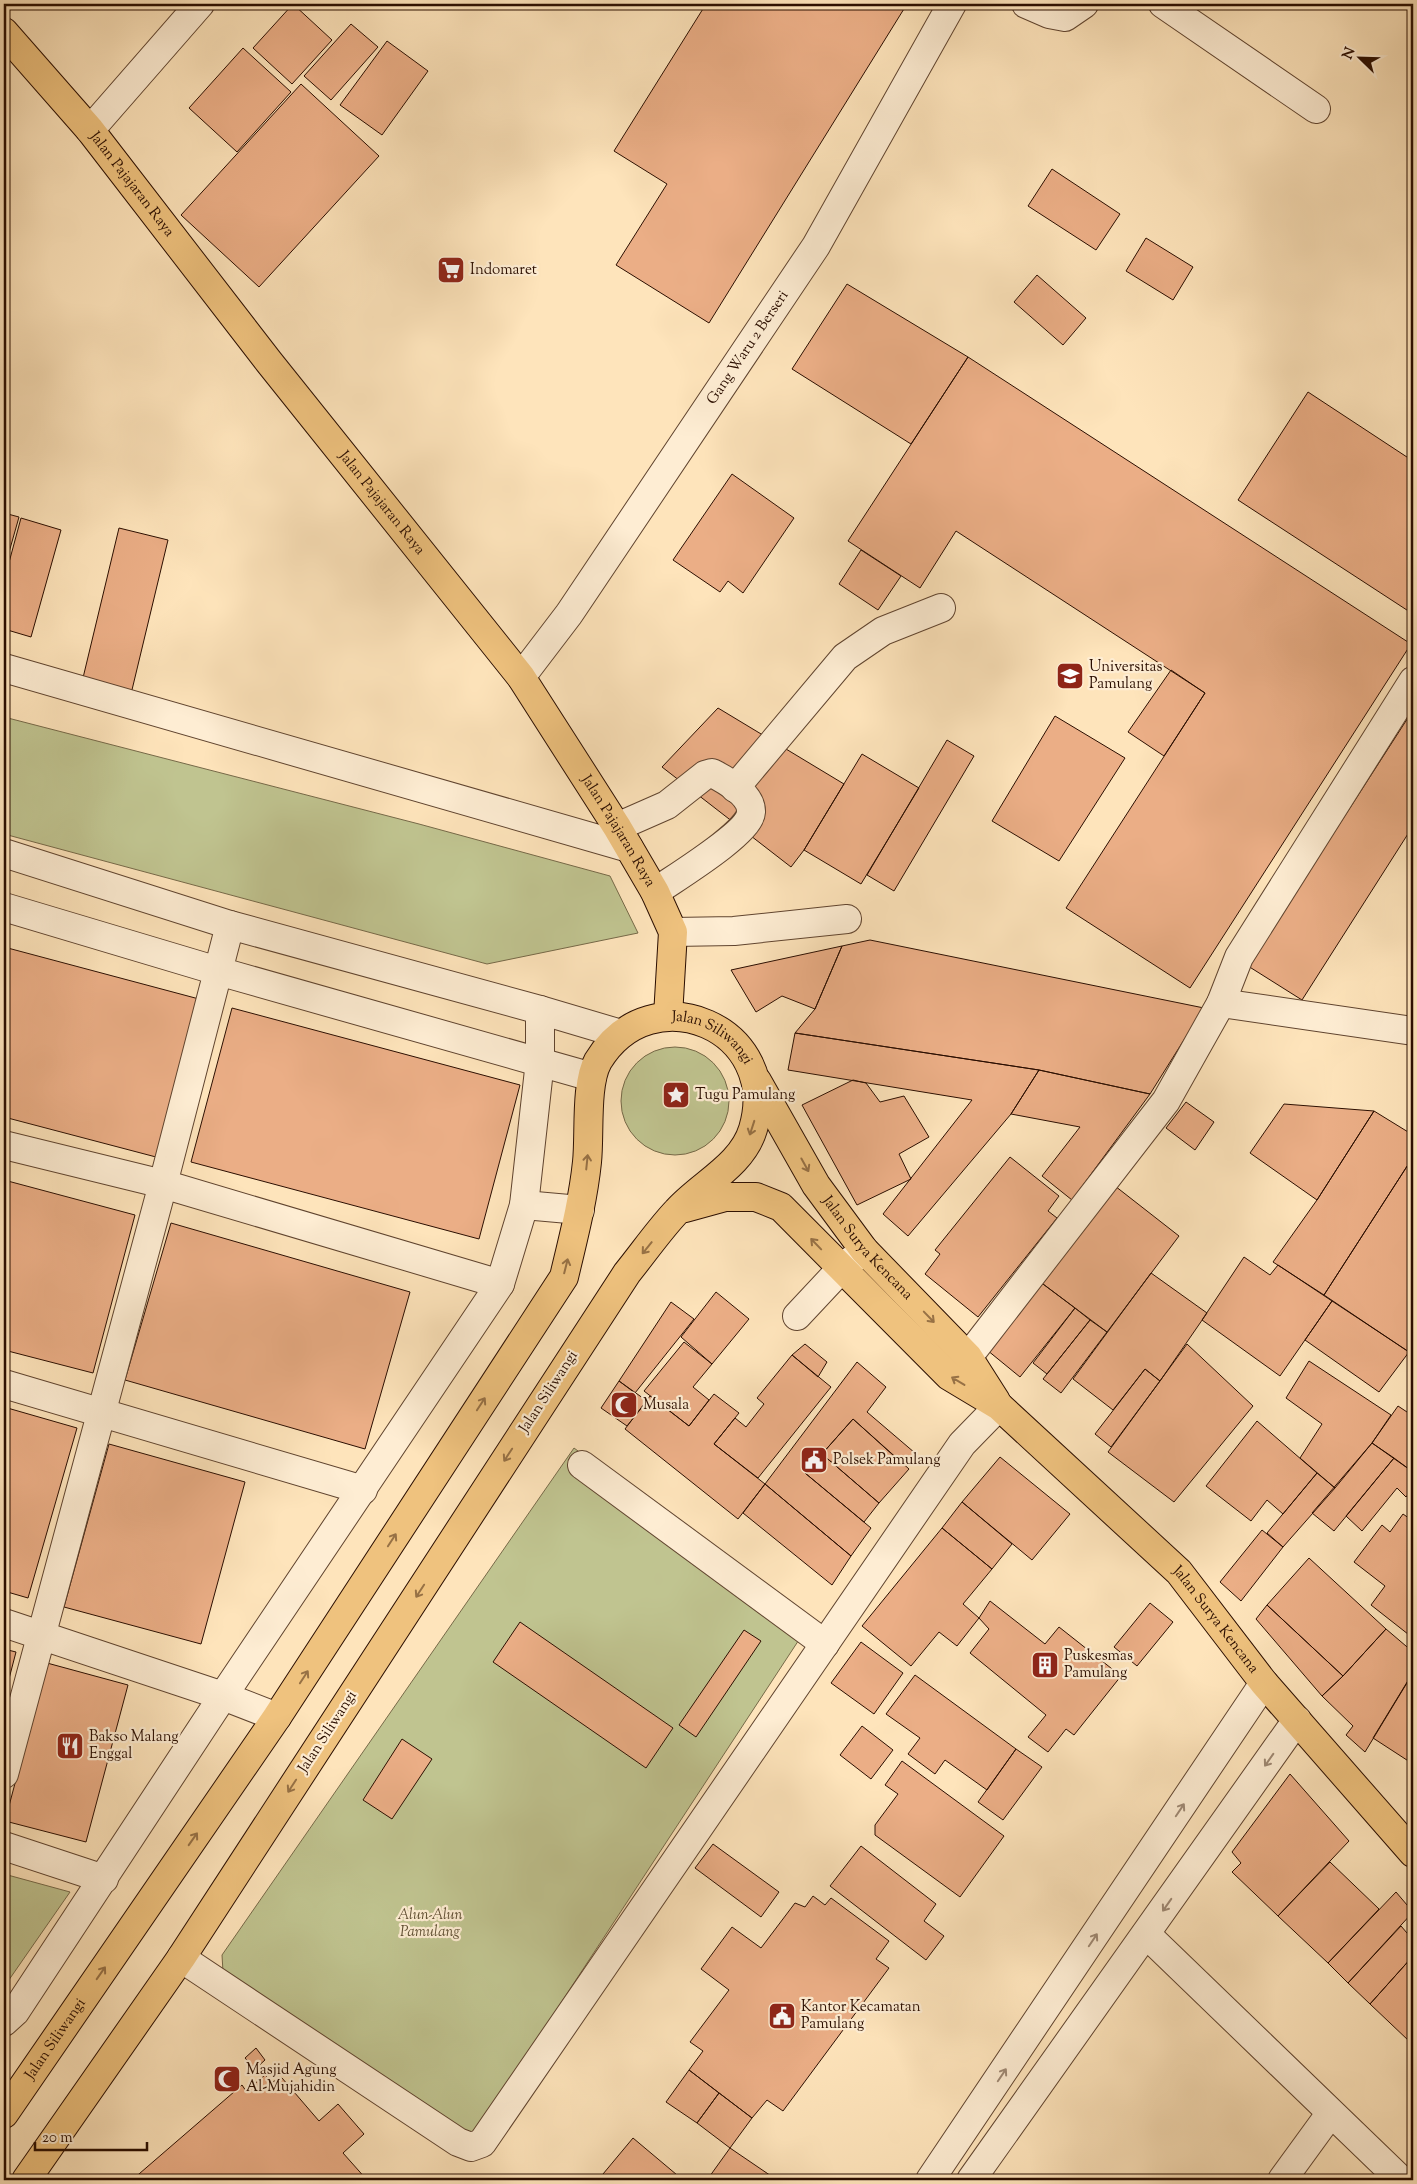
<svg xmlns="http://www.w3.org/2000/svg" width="1417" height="2184" font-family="'Sorts Mill Goudy',serif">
<rect width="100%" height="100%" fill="#fee4bb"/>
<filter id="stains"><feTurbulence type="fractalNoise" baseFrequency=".004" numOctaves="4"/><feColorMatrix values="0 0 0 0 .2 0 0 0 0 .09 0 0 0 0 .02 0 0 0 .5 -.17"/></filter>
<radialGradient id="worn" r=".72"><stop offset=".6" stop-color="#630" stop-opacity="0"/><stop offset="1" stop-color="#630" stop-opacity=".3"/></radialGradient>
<path fill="#c0c490" stroke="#766948" d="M 4,717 L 419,824 L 610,876 L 638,933 L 487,964 L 4,834 Z
M621 1101a54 54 0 1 1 108 0a54 54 0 1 1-108 0Z
M 574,1448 L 810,1623 L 471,2140 L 223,1972 L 222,1955 Z
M 4,1874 L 70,1892 L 4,1987 Z"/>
<path fill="#ebae86" stroke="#2b0e00" d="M 293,4 L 332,40 L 292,84 L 253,48 Z
M 706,4 L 907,4 L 709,323 L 616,265 L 667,184 L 614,151 Z
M 351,24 L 378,47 L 331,100 L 304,76 Z
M 387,41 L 428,71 L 382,135 L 340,105 Z
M 243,48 L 291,92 L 237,152 L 189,108 Z
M 301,84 L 379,156 L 259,287 L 181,215 Z
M 1052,169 L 1120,214 L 1096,250 L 1028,206 Z
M 1146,238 L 1193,267 L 1173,300 L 1126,271 Z
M 1037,275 L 1086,318 L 1063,345 L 1014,302 Z
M 847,284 L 968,357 L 911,444 L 792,369 Z
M 968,357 L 1411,644 L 1190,988 L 1066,908 L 1205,693 L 956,531 L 920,588 L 848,541 Z
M 1308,392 L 1413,461 L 1413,614 L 1238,500 Z
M 732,474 L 794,518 L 743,593 L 728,581 L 720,592 L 673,560 Z
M 4,513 L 19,517 L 4,570 Z
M 21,518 L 61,530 L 31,637 L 4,629 L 4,581 Z
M 119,528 L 168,540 L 131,694 L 82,682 Z
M 861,550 L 901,576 L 878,610 L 839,584 Z
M 1171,670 L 1205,693 L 1164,756 L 1128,732 Z
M 718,708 L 844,784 L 804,850 L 791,867 L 662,767 Z
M 1413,710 L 1413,826 L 1302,1000 L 1248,966 Z
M 1055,716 L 1125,758 L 1059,861 L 992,821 Z
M 947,740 L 974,756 L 894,891 L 867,875 Z
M 862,754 L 919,788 L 861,884 L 804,850 Z
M 870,940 L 1204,1008 L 1150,1094 L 1039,1070 L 795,1033 L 815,1009 L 842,946 Z
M 842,946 L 815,1009 L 782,996 L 756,1012 L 731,970 Z
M 4,947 L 199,999 L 156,1157 L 4,1117 Z
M 232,1008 L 520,1085 L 479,1239 L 191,1162 Z
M 795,1033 L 1039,1070 L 1011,1114 L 908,1236 L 883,1214 L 972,1100 L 788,1070 Z
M 1039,1070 L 1150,1094 L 1072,1200 L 1042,1176 L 1080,1127 L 1011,1114 Z
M 853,1080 L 866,1083 L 880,1102 L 904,1096 L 929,1137 L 899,1154 L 911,1179 L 857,1205 L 802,1105 Z
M 1186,1102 L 1214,1122 L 1195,1150 L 1166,1128 Z
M 1284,1104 L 1374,1111 L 1317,1200 L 1250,1153 Z
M 1374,1111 L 1413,1135 L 1413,1157 L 1324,1295 L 1273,1262 L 1317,1200 Z
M 1010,1157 L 1059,1196 L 1048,1211 L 1057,1218 L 978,1317 L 925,1274 L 940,1254 L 935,1250 Z
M 1413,1157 L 1413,1344 L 1409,1352 L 1324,1295 Z
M 4,1180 L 135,1215 L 93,1373 L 4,1350 Z
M 1115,1186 L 1179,1236 L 1107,1332 L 1039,1281 Z
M 171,1223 L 410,1292 L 365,1449 L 125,1380 Z
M 1244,1257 L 1270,1275 L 1278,1265 L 1332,1301 L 1280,1376 L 1202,1320 Z
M 1151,1273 L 1207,1313 L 1160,1381 L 1145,1369 L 1113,1410 L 1073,1379 Z
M 1039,1281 L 1075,1308 L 1020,1377 L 987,1350 Z
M 716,1292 L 749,1319 L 712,1364 L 681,1337 Z
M 1332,1301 L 1409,1352 L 1379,1392 L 1305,1340 Z
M 671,1302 L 694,1319 L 635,1393 L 619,1381 Z
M 1075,1308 L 1090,1320 L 1047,1374 L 1033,1363 Z
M 1090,1320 L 1107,1332 L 1061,1393 L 1043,1379 Z
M 684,1342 L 712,1364 L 693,1387 L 709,1400 L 689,1426 L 644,1391 Z
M 805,1344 L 827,1362 L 818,1377 L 792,1355 Z
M 1187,1344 L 1253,1406 L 1174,1502 L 1108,1452 Z
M 792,1355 L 831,1387 L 758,1478 L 714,1444 L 735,1418 L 746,1427 L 764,1404 L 757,1398 Z
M 1309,1361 L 1391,1415 L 1372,1443 L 1335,1488 L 1300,1458 L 1322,1424 L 1286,1398 Z
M 857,1362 L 886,1387 L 867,1412 L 915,1453 L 905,1466 L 853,1419 L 805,1473 L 871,1528 L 851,1556 L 765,1484 Z
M 1145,1369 L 1160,1381 L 1111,1447 L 1095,1434 Z
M 619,1381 L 647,1401 L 627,1426 L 601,1408 Z
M 714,1394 L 739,1413 L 714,1444 L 765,1484 L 738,1519 L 625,1429 L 650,1396 L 689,1426 Z
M 1398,1406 L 1413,1416 L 1413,1472 L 1372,1443 Z
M 4,1407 L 77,1428 L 28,1598 L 4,1591 Z
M 853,1419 L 909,1469 L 879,1503 L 822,1454 Z
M 1257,1421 L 1317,1473 L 1283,1514 L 1267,1500 L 1251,1521 L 1206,1486 Z
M 1372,1443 L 1394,1458 L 1334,1531 L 1312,1513 Z
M 109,1444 L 245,1482 L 201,1644 L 64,1607 Z
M 822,1454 L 879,1503 L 864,1522 L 805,1473 Z
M 1000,1457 L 1070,1514 L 1032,1560 L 962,1502 Z
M 1394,1458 L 1413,1472 L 1413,1488 L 1406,1497 L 1397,1488 L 1362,1531 L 1346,1516 Z
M 1317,1473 L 1335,1488 L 1283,1547 L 1267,1533 Z
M 765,1484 L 851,1556 L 832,1585 L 743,1513 Z
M 962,1502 L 1012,1544 L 992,1569 L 942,1528 Z
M 1403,1514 L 1413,1521 L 1413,1638 L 1371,1605 L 1385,1586 L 1354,1562 L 1382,1525 L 1390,1532 Z
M 942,1528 L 992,1569 L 963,1604 L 979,1618 L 957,1646 L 939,1632 L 911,1666 L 862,1626 Z
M 1262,1530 L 1283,1547 L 1241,1601 L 1220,1582 Z
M 1309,1558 L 1386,1629 L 1343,1676 L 1267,1605 Z
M 990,1601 L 1045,1644 L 1059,1627 L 1121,1676 L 1074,1735 L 1066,1729 L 1048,1752 L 1028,1737 L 1046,1715 L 970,1653 L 989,1629 L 979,1618 Z
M 1150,1603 L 1173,1622 L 1137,1666 L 1114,1647 Z
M 1267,1605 L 1343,1676 L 1322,1696 L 1256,1619 Z
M 520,1622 L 673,1728 L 646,1768 L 493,1662 Z
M 1386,1629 L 1413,1652 L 1413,1673 L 1365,1752 L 1346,1735 L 1353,1726 L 1322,1696 L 1343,1676 Z
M 744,1630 L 761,1641 L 696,1737 L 679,1725 Z
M 861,1642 L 903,1673 L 874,1714 L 831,1683 Z
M 4,1649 L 16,1652 L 4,1698 Z
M 47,1663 L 128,1685 L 86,1842 L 5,1821 Z
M 1412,1674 L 1413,1675 L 1413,1764 L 1373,1738 Z
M 915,1675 L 1016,1749 L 987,1790 L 945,1760 L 935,1774 L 908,1754 L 920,1738 L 886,1714 Z
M 862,1726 L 893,1750 L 871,1779 L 840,1755 Z
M 402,1739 L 432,1759 L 392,1819 L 363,1800 Z
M 1016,1749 L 1042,1767 L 1003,1820 L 978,1802 Z
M 902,1761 L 1004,1836 L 960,1897 L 875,1835 L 875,1825 L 898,1794 L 885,1785 Z
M 1290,1774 L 1349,1841 L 1278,1916 L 1232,1872 L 1241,1863 L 1232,1852 Z
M 713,1844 L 779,1892 L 761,1917 L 695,1868 Z
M 861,1846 L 936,1904 L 924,1921 L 944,1936 L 926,1960 L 830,1886 Z
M 1330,1862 L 1379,1909 L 1328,1963 L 1278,1916 Z
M 1396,1892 L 1413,1912 L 1348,1983 L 1328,1963 Z
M 813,1896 L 825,1905 L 831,1898 L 889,1941 L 876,1959 L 889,1968 L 783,2111 L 767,2100 L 752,2118 L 689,2070 L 703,2051 L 690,2042 L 729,1990 L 701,1969 L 732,1927 L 761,1948 L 795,1903 L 805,1907 Z
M 1401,1926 L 1413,1940 L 1413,1956 L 1370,2004 L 1348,1983 Z
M 1413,1956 L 1413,2037 L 1409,2041 L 1370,2004 Z
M 256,2048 L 265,2060 L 255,2069 L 245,2058 Z
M 689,2070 L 719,2093 L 697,2123 L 666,2102 Z
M 265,2075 L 272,2082 L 282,2078 L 319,2121 L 338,2104 L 364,2134 L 343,2153 L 367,2180 L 132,2180 L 242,2085 L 246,2091 Z
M 719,2093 L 752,2118 L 730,2148 L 697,2123 Z
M 633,2138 L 683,2180 L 598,2180 Z
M 730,2148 L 777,2180 L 707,2180 Z"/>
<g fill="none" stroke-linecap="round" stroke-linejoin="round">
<g stroke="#60442f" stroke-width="30">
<g id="minor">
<path d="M 1026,4 L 1049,14 L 1065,17 L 1084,4"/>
<path d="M 1163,4 L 1316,109"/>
<path d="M 90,130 L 200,4"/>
<path d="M 4,668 L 629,848"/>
<path id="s1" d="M 521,677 L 569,614 L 816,246 L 952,4"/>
<path d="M 735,788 L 845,657 L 883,631 L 941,608"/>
<path d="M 617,827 L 667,805 L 705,775 L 712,773 C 726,780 752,795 751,812 C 750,833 673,879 655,892"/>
<path d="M 4,853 L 230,925 L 540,1010 L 621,1034"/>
<path d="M 4,907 L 218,971 L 592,1077"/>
<path d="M 673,932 L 734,931 L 847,919"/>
<path d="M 1221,1003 L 1413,1031"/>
<path d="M 4,1145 L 163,1184 L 500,1284"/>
<path d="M 524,1205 L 580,1210"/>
<path d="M 797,1316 L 841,1269 L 864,1250"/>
<path d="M 968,1357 L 1166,1101 L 1221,1003 L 1239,957 L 1413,681"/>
<path d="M 4,1384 L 363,1490"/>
<path d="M 582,1465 L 825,1644"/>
<path d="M 4,1623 L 223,1696 L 277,1717"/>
<path d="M 4,1774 L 163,1184 L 230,925"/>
<path d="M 4,1846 L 104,1879"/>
<path d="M 1146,1934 L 1401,2180"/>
<path d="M 181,1958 L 458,2142 L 471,2147 L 482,2143 L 962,1444 L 999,1406"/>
<path d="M 4,2022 L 15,2012 L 223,1696 L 500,1284 L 524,1205 L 540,1061 L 540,1010"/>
<path d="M 930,2180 L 1264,1683"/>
<path d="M 971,2180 L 1297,1720"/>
<path d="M 1282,2180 L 1330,2114"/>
</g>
</g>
<g stroke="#2b0e00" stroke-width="30">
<g id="major">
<path id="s2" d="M 4,32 L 90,130 L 269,362 L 521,677 L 617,827 L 655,892 L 673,932 L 668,1016"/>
<path id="s3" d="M 757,1081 L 816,1185 L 864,1250 L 968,1357 L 996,1401"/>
<path id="s4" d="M 685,1208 L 725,1197 L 756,1197 L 781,1207 L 949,1376 L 999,1406 L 1179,1572 L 1264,1683 L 1413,1853"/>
<path id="s5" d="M 4,2114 L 277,1717 L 564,1277 C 573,1239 583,1201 587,1162 C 590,1135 585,1084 598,1061 C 652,972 783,1029 753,1129 C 742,1166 701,1184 677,1211 C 659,1230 644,1252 627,1273 L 181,1958 L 26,2180"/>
</g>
</g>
<use href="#minor" stroke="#feedd3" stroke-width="28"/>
<use href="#major" stroke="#efc27e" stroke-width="28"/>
</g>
<defs><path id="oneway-shaft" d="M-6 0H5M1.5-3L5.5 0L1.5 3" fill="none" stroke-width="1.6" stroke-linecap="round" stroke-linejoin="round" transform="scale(1.25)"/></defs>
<g stroke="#977145">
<use href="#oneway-shaft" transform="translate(752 1128) rotate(108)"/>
<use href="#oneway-shaft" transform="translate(587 1162) rotate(-84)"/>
<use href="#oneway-shaft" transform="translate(805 1165) rotate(61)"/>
<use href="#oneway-shaft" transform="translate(816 1244) rotate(-134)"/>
<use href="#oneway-shaft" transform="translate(647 1248) rotate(129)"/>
<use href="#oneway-shaft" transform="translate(566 1266) rotate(-76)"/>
<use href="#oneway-shaft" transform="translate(929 1317) rotate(46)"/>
<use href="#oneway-shaft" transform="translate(958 1381) rotate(-149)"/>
<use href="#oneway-shaft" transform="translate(481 1404) rotate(-57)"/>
<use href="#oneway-shaft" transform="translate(508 1455) rotate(123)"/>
<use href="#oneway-shaft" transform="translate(392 1540) rotate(-57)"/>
<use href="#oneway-shaft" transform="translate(420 1591) rotate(123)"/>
<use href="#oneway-shaft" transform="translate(304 1677) rotate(-57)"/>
<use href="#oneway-shaft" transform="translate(292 1786) rotate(123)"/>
<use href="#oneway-shaft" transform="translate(193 1839) rotate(-55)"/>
<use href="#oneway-shaft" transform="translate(101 1973) rotate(-55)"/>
</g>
<g stroke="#9f8974">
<use href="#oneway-shaft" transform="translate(1269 1760) rotate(125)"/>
<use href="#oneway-shaft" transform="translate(1180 1810) rotate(-56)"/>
<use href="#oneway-shaft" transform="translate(1167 1905) rotate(125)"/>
<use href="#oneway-shaft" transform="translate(1093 1940) rotate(-56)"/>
<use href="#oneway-shaft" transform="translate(1002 2075) rotate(-56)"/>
</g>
<defs>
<g id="supermarket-square" transform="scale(1.4375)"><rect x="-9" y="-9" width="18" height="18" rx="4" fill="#8f2418" stroke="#feedd3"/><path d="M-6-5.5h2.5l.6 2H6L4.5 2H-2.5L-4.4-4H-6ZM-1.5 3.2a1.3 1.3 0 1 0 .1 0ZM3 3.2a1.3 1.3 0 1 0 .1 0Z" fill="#fff"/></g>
<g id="university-square" transform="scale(1.4375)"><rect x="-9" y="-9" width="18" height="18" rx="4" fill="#8f2418" stroke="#feedd3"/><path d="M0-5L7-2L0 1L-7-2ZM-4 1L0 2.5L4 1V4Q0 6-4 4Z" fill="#fff"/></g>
<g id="sight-square" transform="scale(1.4375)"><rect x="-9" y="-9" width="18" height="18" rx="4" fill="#8f2418" stroke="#feedd3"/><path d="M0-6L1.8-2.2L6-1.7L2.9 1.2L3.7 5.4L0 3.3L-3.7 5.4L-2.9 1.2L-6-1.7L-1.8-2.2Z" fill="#fff"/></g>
<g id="mosque-square" transform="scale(1.4375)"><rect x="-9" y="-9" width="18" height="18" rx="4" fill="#8f2418" stroke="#feedd3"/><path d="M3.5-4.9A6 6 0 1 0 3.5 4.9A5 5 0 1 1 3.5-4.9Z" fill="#fff"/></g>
<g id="civic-square" transform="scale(1.4375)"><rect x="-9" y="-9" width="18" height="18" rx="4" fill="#8f2418" stroke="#feedd3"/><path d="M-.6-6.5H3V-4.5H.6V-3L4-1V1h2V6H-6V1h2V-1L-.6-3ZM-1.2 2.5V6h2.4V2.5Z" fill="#fff"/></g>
<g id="building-square" transform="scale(1.4375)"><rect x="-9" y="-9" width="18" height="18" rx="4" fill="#8f2418" stroke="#feedd3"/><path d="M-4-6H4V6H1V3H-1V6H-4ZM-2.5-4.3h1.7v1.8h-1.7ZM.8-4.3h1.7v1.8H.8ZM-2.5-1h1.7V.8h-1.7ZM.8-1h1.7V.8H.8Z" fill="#fff"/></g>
<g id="restaurant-square" transform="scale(1.4375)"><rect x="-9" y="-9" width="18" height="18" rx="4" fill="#8f2418" stroke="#feedd3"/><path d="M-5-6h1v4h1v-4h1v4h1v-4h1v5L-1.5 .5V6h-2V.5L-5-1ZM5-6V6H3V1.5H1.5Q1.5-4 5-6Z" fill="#fff"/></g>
</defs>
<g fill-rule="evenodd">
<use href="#supermarket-square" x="451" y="270"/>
<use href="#university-square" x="1070" y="676"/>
<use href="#sight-square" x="676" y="1095"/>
<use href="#mosque-square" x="624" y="1405"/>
<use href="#civic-square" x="814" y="1460"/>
<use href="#building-square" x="1045" y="1665"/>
<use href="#restaurant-square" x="70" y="1746"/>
<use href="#civic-square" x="782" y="2016"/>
<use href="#mosque-square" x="227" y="2079"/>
</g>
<g text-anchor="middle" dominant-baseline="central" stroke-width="4.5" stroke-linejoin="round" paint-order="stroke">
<g font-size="15" fill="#2b0e00" stroke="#feedd3">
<text stroke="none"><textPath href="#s2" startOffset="199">Jalan Pajajaran Raya</textPath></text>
<text stroke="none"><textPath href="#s1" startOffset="400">Gang Waru 2 Berseri</textPath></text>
<text stroke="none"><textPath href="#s2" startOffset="604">Jalan Pajajaran Raya</textPath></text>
<text stroke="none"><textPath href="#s2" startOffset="1009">Jalan Pajajaran Raya</textPath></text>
<text stroke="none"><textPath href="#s5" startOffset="1364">Jalan Siliwangi</textPath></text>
<text stroke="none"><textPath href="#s3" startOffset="201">Jalan Surya Kencana</textPath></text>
<text transform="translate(549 1392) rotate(-57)">Jalan Siliwangi</text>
<text stroke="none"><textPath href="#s4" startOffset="701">Jalan Surya Kencana</textPath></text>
<text transform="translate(328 1732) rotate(-57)">Jalan Siliwangi</text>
<text stroke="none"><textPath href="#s5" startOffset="91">Jalan Siliwangi</textPath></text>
</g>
<g font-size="15" fill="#2b0e00" stroke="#feedd3" text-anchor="start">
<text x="470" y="270">Indomaret</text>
<text x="1089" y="667">Universitas<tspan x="1089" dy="17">Pamulang</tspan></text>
<text x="695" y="1095">Tugu Pamulang</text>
<text x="643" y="1405">Musala</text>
<text x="833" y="1460">Polsek Pamulang</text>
<text x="1064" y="1656">Puskesmas<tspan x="1064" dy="17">Pamulang</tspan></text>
<text x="89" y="1737">Bakso Malang<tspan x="89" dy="17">Enggal</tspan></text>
<text x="801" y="2007">Kantor Kecamatan<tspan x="801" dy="17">Pamulang</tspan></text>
<text x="246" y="2070">Masjid Agung<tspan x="246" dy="17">Al-Mujahidin</tspan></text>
</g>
<g font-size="15" font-style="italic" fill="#5f4e32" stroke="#feedd3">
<text x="430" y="1915">Alun-Alun<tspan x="430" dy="17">Pamulang</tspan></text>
</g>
</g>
<rect width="1417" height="2184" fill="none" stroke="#fee4bb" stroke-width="20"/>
<rect x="5" y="5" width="1407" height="2174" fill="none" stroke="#2b0e00" stroke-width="2.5"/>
<rect x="10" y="10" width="1397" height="2164" fill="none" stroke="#2b0e00"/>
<g transform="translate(1360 58) rotate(293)" stroke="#feedd3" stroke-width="4" paint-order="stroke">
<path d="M0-4L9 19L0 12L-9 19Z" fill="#2b0e00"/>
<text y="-8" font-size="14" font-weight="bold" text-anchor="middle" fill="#2b0e00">N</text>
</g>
<path d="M35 2142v8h112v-8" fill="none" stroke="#2b0e00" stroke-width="2.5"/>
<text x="42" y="2142" font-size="15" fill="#2b0e00" stroke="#feedd3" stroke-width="4" paint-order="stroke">20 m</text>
<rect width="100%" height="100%" filter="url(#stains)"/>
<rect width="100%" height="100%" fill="url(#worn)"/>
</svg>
